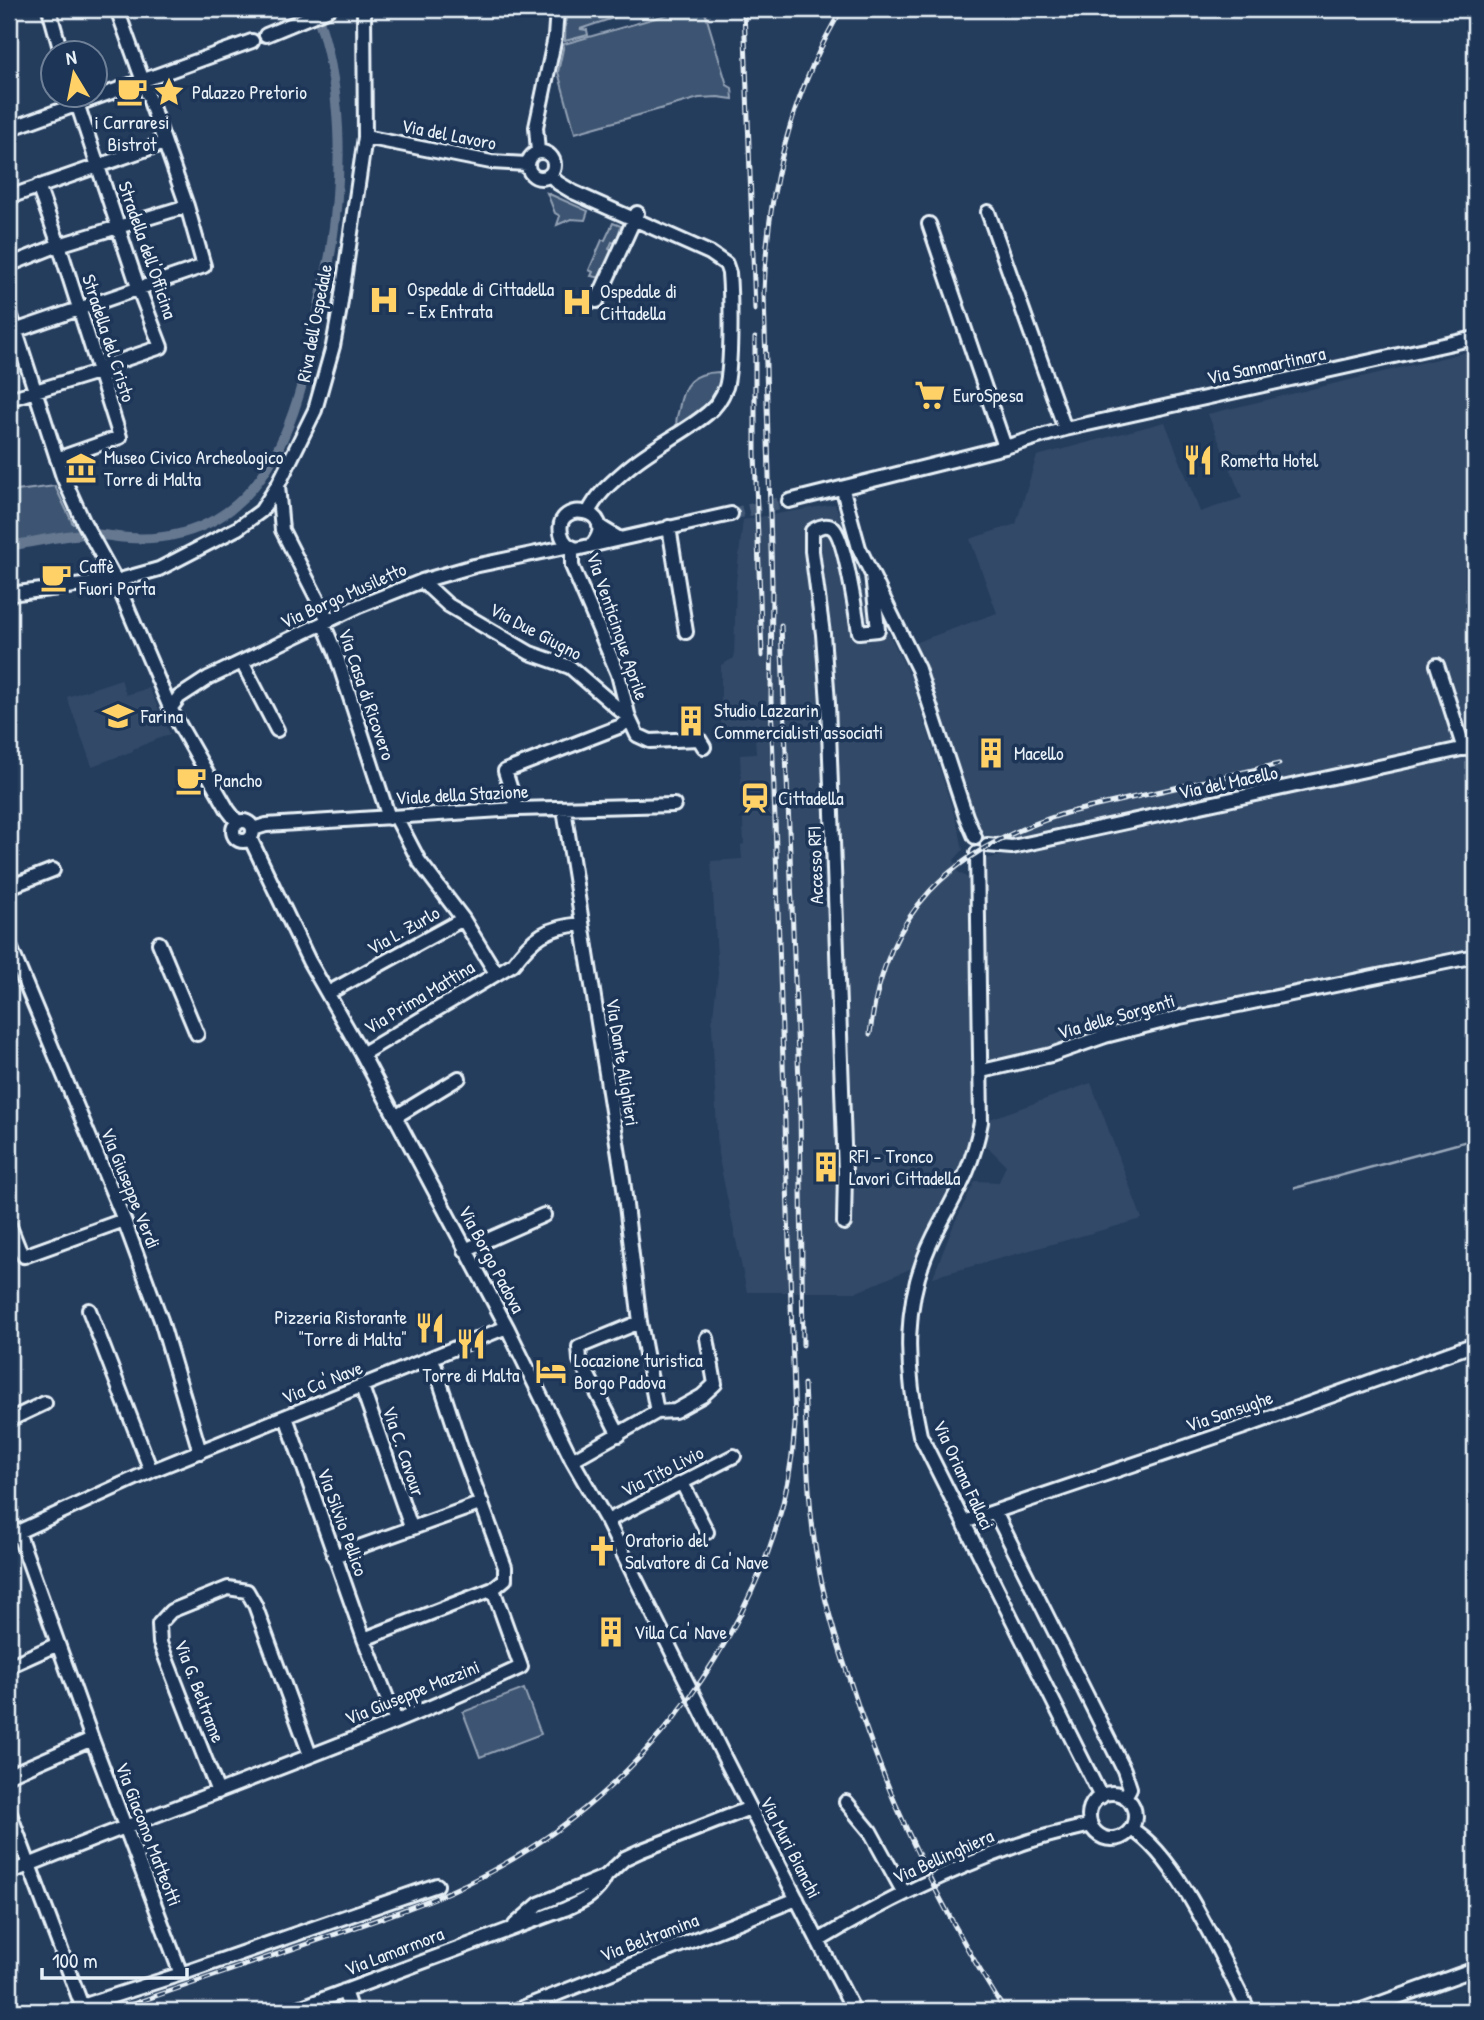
<svg xmlns="http://www.w3.org/2000/svg" width="1484" height="2020" font-family="'Patrick Hand',sans-serif">
<rect width="100%" height="100%" fill="#253d5d"/>
<filter id="ink" filterUnits="userSpaceOnUse"><feTurbulence type="fractalNoise" baseFrequency=".0143" numOctaves="2"/><feDisplacementMap in="SourceGraphic" scale="14" xChannelSelector="R" yChannelSelector="G"/><feConvolveMatrix kernelMatrix="1 2 1 2 8 2 1 2 1" color-interpolation-filters="sRGB"/></filter>
<g filter="url(#ink)">
<path fill="#334a68" d="M 1475,350 L 1475,739 L 1018,842 L 991,839 L 977,831 L 914,643 L 997,613 L 970,539 L 1016,524 L 1037,456 L 1165,422 L 1200,512 L 1242,498 L 1208,414 Z
M 835,504 L 849,539 L 867,602 L 870,628 L 886,628 L 911,678 L 959,830 L 963,850 L 954,860 L 958,872 L 968,878 L 972,1073 L 971,1127 L 959,1188 L 928,1261 L 857,1292 L 747,1292 L 718,1154 L 712,1024 L 718,973 L 711,861 L 742,859 L 741,845 L 744,844 L 740,755 L 756,754 L 755,734 L 721,736 L 721,665 L 734,658 L 736,582 L 743,520 Z
M 121,679 L 126,695 L 149,688 L 170,734 L 133,749 L 133,751 L 92,766 L 67,697 Z
M 1475,755 L 1475,955 L 996,1065 L 987,1060 L 981,860 Z
M 1091,1083 L 1142,1219 L 933,1277 L 954,1224 L 975,1181 L 999,1182 L 1006,1165 L 985,1144 L 990,1119 Z"/>
<path fill="#3e5472" stroke="#93a2b5" stroke-width="2" d="M 566,9 L 640,9 L 580,29 L 587,30 L 588,35 L 565,41 Z
M 687,9 L 704,9 L 727,85 L 732,88 L 733,99 L 718,97 L 699,98 L 575,133 L 558,72 L 564,44 Z
M 547,193 L 588,211 L 585,220 L 571,219 L 557,225 L 560,216 L 555,213 Z
M 613,223 L 621,226 L 616,243 L 612,242 L 609,249 L 614,252 L 602,278 L 591,276 L 593,272 L 589,270 L 602,240 L 605,240 Z
M 719,372 C 727,396 693,415 676,426 C 676,420 677,415 679,409 C 683,384 691,373 719,372 Z
M 55,486 L 73,524 L 80,523 L 84,530 L 9,543 L 9,492 Z
M 524,1689 L 541,1734 L 480,1757 L 463,1712 Z"/>
<g fill="none" stroke-linecap="round" stroke-linejoin="round">
<path stroke="#99a8ba" stroke-width="2.5" d="M 1295,1188 L 1475,1139"/>
<path stroke="#657890" stroke-width="10" d="M 9,546 C 35,542 61,535 87,534 C 102,534 115,537 129,538 C 159,540 190,534 216,519 C 285,480 306,378 319,307 C 322,287 328,269 331,249 C 343,171 343,84 315,9"/>
<path stroke="#425874" stroke-width="12" stroke-dasharray="12 6" stroke-linecap="butt" d="M 731,514 L 789,501"/>
<g stroke="#e8f1f8" stroke-width="18">
<path id="minor" d="M 49,9 L 61,52
M 117,9 L 148,95
M 266,35 L 329,9
M 74,94 L 138,287 L 161,347 L 99,368
M 9,129 L 252,41
M 365,137 L 491,162 L 527,164
M528 165a13 13 0 1 1 26 0a13 13 0 1 1-26 0Z
M 538,152 L 536,127 L 555,37 L 557,9
M 550,175 L 558,183 L 573,192 L 710,253 L 726,264 L 729,273 C 731,297 732,366 726,387 C 722,397 716,407 708,413 C 683,434 652,447 627,469 C 612,482 597,494 588,513
M 38,186 L 59,245 L 120,437 L 57,459
M 9,197 L 164,143
M 988,212 L 1065,429
M 929,224 L 1005,447
M 9,265 L 59,245 L 187,206
M 597,301 L 637,213
M 9,310 L 63,477 L 83,521 L 116,581 L 171,710 L 228,810 L 238,823
M 9,333 L 204,266 L 187,206 L 150,101
M 9,399 L 101,371
M 278,485 L 282,530 L 328,620
M 843,490 L 859,548 L 918,669 L 966,816 L 975,837
M 789,501 L 1005,447 L 1065,429 L 1475,338
M 669,527 L 686,632
M 620,539 L 731,514
M 593,544 C 620,509 554,498 561,533 C 563,542 568,546 576,549 L 620,539 L 599,526
M 572,547 L 572,566 L 618,674 L 629,718 L 637,735 L 650,741 L 699,739 L 704,747
M 422,581 L 448,605 L 530,653 L 570,667 L 629,718
M 9,594 L 116,581 L 159,569 L 238,528 L 261,511 L 278,485 L 315,410 L 333,346 L 340,308 L 365,137 L 364,9
M 323,623 L 335,651 L 389,818
M 242,662 L 277,730
M 1437,665 L 1464,749
M 173,705 L 179,697 L 208,678 L 359,606 L 422,581 L 474,566 L 570,546
M 517,809 L 505,771 L 621,726 L 629,718
M 564,809 L 623,1180 L 640,1322 L 657,1412
M233 831a10 10 0 1 1 20 0a10 10 0 1 1-20 0Z
M 253,829 L 266,825 L 517,809 L 674,805
M 250,838 L 309,961 L 362,1054 L 507,1327 L 572,1460 L 607,1521 L 726,1761 L 854,2011
M 987,845 L 1012,847 L 1475,746
M 977,853 L 981,1122 C 972,1171 956,1193 934,1236 C 902,1299 905,1367 920,1435 L 1101,1797
M 9,887 L 53,870
M 463,919 L 496,973
M 159,943 L 197,1034
M 9,944 L 124,1220 L 161,1320 L 200,1452
M 328,993 L 463,919 L 419,861 L 396,817
M 362,1054 L 513,964 C 533,937 547,927 582,924
M 982,1071 L 1051,1055 L 1105,1036 L 1180,1017 L 1475,956
M 395,1117 L 459,1078
M 844,1223 L 845,1172 L 828,703 L 823,634 L 812,551 L 812,531 C 818,527 826,523 833,528 C 845,538 856,614 859,632 L 878,630 L 872,574
M 9,1224 L 19,1249 L 24,1256 L 124,1220
M 465,1250 L 544,1215
M 89,1310 L 151,1471
M 362,1387 L 411,1527
M 286,1417 L 364,1639 L 396,1721
M 9,1420 L 45,1403
M 619,1435 L 580,1360 L 579,1347 L 640,1322
M 572,1460 L 657,1412 L 675,1411 L 702,1396 L 715,1384 L 707,1338
M 682,1483 L 707,1532
M 995,1512 L 1124,1770 L 1130,1788 L 1125,1797
M 607,1521 L 734,1456
M 964,1522 L 1244,1427 L 1475,1344
M 18,1532 L 92,1739 L 181,1974 L 437,1885
M 9,1536 L 151,1471 L 507,1327
M 334,1556 L 482,1503
M 364,1639 L 493,1589
M 9,1666 L 58,1644
M 9,1775 L 92,1739
M 218,1792 L 160,1643 L 159,1624 L 171,1611 L 228,1588 L 247,1591 L 255,1605 L 310,1755
M1089 1816a23 23 0 1 1 46 0a23 23 0 1 1-46 0Z
M 846,1802 L 870,1831 L 904,1893
M 9,1811 L 82,2006 L 181,1974
M 1131,1829 C 1178,1855 1223,1962 1249,2011
M 9,1873 C 179,1803 354,1745 521,1667 L 493,1589 L 505,1579 L 505,1567 L 463,1453 L 432,1358
M 515,1925 L 539,1904 L 606,1876 L 625,1858 L 640,1851 L 750,1808
M 818,1941 C 881,1903 949,1870 1018,1845 C 1042,1836 1067,1831 1091,1825
M 344,1991 L 351,2011
M 291,2011 L 565,1909 C 583,1901 597,1895 606,1876
M 514,2011 L 797,1899
M 1359,2011 L 1475,1969"/>
</g>
<use href="#minor" stroke="#1d3557" stroke-width="12"/>
<g stroke="#e8f1f8" stroke-width="5">
<path id="rail" d="M 744,9 L 755,310
M 755,338 L 755,453 L 762,656
M 781,625 L 800,1108 L 803,1345
M 870,1034 C 884,911 951,849 1066,813 L 1279,764
M 804,1384 C 807,1444 807,1504 818,1564 C 825,1604 837,1643 850,1681 C 887,1798 939,1907 1005,2011
M 112,2011 C 177,1989 242,1966 307,1944 C 355,1927 404,1912 451,1891 C 568,1839 664,1750 727,1639 C 765,1573 791,1499 795,1424 L 771,700 L 772,585 L 764,293 C 767,194 790,95 842,9"/>
</g>
<use href="#rail" stroke="#1d3557" stroke-width="2.5" stroke-dasharray="8" stroke-linecap="butt"/>
</g>
</g>
<defs>
<g id="cafe-bare" transform="scale(2.415)"><path d="M-5.5-4.5H6V0H3Q3 3.5 0 3.5H-2.5Q-5.5 3.5-5.5 0ZM3-3.2v2h1.7v-2ZM-6 4.5H4V6H-6Z" fill="#ffd166" stroke="#1d3557" stroke-width="2.5" paint-order="stroke"/></g>
<g id="sight-bare" transform="scale(2.415)"><path d="M0-6L1.8-2.2L6-1.7L2.9 1.2L3.7 5.4L0 3.3L-3.7 5.4L-2.9 1.2L-6-1.7L-1.8-2.2Z" fill="#ffd166" stroke="#1d3557" stroke-width="2.5" paint-order="stroke"/></g>
<g id="hospital-bare" transform="scale(2.415)"><path d="M-5-5h3v3.5h4V-5h3V5h-3V1.5h-4V5h-3Z" fill="#ffd166" stroke="#1d3557" stroke-width="2.5" paint-order="stroke"/></g>
<g id="supermarket-bare" transform="scale(2.415)"><path d="M-6-5.5h2.5l.6 2H6L4.5 2H-2.5L-4.4-4H-6ZM-1.5 3.2a1.3 1.3 0 1 0 .1 0ZM3 3.2a1.3 1.3 0 1 0 .1 0Z" fill="#ffd166" stroke="#1d3557" stroke-width="2.5" paint-order="stroke"/></g>
<g id="restaurant-bare" transform="scale(2.415)"><path d="M-5-6h1v4h1v-4h1v4h1v-4h1v5L-1.5 .5V6h-2V.5L-5-1ZM5-6V6H3V1.5H1.5Q1.5-4 5-6Z" fill="#ffd166" stroke="#1d3557" stroke-width="2.5" paint-order="stroke"/></g>
<g id="museum-bare" transform="scale(2.415)"><path d="M0-6L6-3V-2H-6V-3ZM-5-1h2V3h-2ZM-1-1h2V3h-2ZM3-1h2V3H3ZM-6 4H6V6H-6Z" fill="#ffd166" stroke="#1d3557" stroke-width="2.5" paint-order="stroke"/></g>
<g id="school-bare" transform="scale(2.415)"><path d="M0-5L7-2L0 1L-7-2ZM-4 1L0 2.5L4 1V4Q0 6-4 4Z" fill="#ffd166" stroke="#1d3557" stroke-width="2.5" paint-order="stroke"/></g>
<g id="building-bare" transform="scale(2.415)"><path d="M-4-6H4V6H1V3H-1V6H-4ZM-2.5-4.3h1.7v1.8h-1.7ZM.8-4.3h1.7v1.8H.8ZM-2.5-1h1.7V.8h-1.7ZM.8-1h1.7V.8H.8Z" fill="#ffd166" stroke="#1d3557" stroke-width="2.5" paint-order="stroke"/></g>
<g id="station-bare" transform="scale(2.415)"><path d="M-3-6H3Q5-6 5-4V2Q5 4 3 4L4.5 6H3L1.5 4h-3L-3 6H-4.5L-3 4Q-5 4-5 2V-4Q-5-6-3-6ZM-3.5-4v3h7v-3ZM-3.5 1v1.5H-2V1ZM2 1v1.5H3.5V1Z" fill="#ffd166" stroke="#1d3557" stroke-width="2.5" paint-order="stroke"/></g>
<g id="hotel-bare" transform="scale(2.415)"><path d="M-6-4.5h1.5V1H6V5H4.5V3h-9V5H-6ZM-4 0a1.8 1.8 0 1 1 3.6 0ZM.5 0V-2.5h3Q6-2.5 6 0Z" fill="#ffd166" stroke="#1d3557" stroke-width="2.5" paint-order="stroke"/></g>
<g id="church-bare" transform="scale(2.415)"><path d="M-1.2-6h2.4v3.5h3.3v2.4h-3.3V6h-2.4V-.1h-3.3v-2.4h3.3Z" fill="#ffd166" stroke="#1d3557" stroke-width="2.5" paint-order="stroke"/></g>
</defs>
<g fill-rule="evenodd">
<use href="#cafe-bare" x="132" y="91"/>
<use href="#sight-bare" x="169" y="92"/>
<use href="#hospital-bare" x="384" y="300"/>
<use href="#hospital-bare" x="577" y="302"/>
<use href="#supermarket-bare" x="930" y="395"/>
<use href="#restaurant-bare" x="1198" y="460"/>
<use href="#museum-bare" x="81" y="468"/>
<use href="#cafe-bare" x="56" y="577"/>
<use href="#school-bare" x="118" y="716"/>
<use href="#building-bare" x="691" y="721"/>
<use href="#building-bare" x="991" y="753"/>
<use href="#cafe-bare" x="191" y="780"/>
<use href="#station-bare" x="755" y="798"/>
<use href="#building-bare" x="826" y="1167"/>
<use href="#restaurant-bare" x="430" y="1328"/>
<use href="#restaurant-bare" x="471" y="1344"/>
<use href="#hotel-bare" x="551" y="1371"/>
<use href="#church-bare" x="602" y="1551"/>
<use href="#building-bare" x="611" y="1632"/>
</g>
<g text-anchor="middle" dominant-baseline="central" stroke-width="7" stroke-linejoin="round" paint-order="stroke">
<g font-size="19" fill="#e8f1f8" stroke="#1d3557" text-anchor="start">
<text x="192" y="92">Palazzo Pretorio</text>
<text x="132" y="122" text-anchor="middle">i Carraresi<tspan x="132" dy="22">Bistrot</tspan></text>
<text x="407" y="289">Ospedale di Cittadella<tspan x="407" dy="22">- Ex Entrata</tspan></text>
<text x="600" y="291">Ospedale di<tspan x="600" dy="22">Cittadella</tspan></text>
<text x="953" y="395">EuroSpesa</text>
<text x="104" y="457">Museo Civico Archeologico<tspan x="104" dy="22">Torre di Malta</tspan></text>
<text x="1221" y="460">Rometta Hotel</text>
<text x="79" y="566">Caffè<tspan x="79" dy="22">Fuori Porta</tspan></text>
<text x="714" y="710">Studio Lazzarin<tspan x="714" dy="22">Commercialisti associati</tspan></text>
<text x="141" y="716">Farina</text>
<text x="1014" y="753">Macello</text>
<text x="214" y="780">Pancho</text>
<text x="778" y="798">Cittadella</text>
<text x="849" y="1156">RFI - Tronco<tspan x="849" dy="22">Lavori Cittadella</tspan></text>
<text x="407" y="1317" text-anchor="end">Pizzeria Ristorante<tspan x="407" dy="22">"Torre di Malta"</tspan></text>
<text x="574" y="1360">Locazione turistica<tspan x="574" dy="22">Borgo Padova</tspan></text>
<text x="471" y="1375" text-anchor="middle">Torre di Malta</text>
<text x="625" y="1540">Oratorio del<tspan x="625" dy="22">Salvatore di Ca' Nave</tspan></text>
<text x="634" y="1632">Villa Ca' Nave</text>
</g>
<g font-size="19" fill="#e8f1f8" stroke="#1d3557">
<text transform="translate(449 134) rotate(11)">Via del Lavoro</text>
<text transform="translate(148 250) rotate(71)">Stradella dell'Officina</text>
<text transform="translate(314 323) rotate(-79)">Riva dell'Ospedale</text>
<text transform="translate(109 338) rotate(72)">Stradella del Cristo</text>
<text transform="translate(1266 365) rotate(-12)">Via Sanmartinara</text>
<text transform="translate(343 595) rotate(-24)">Via Borgo Musiletto</text>
<text transform="translate(618 626) rotate(71)">Via Venticinque Aprile</text>
<text transform="translate(536 631) rotate(28)">Via Due Giugno</text>
<text transform="translate(367 694) rotate(71)">Via Casa di Ricovero</text>
<text transform="translate(1228 782) rotate(-12)">Via del Macello</text>
<text transform="translate(462 794) rotate(-3)">Viale della Stazione</text>
<text transform="translate(815 865) rotate(-92)">Accesso RFI</text>
<text transform="translate(403 930) rotate(-29)">Via L. Zurlo</text>
<text transform="translate(419 997) rotate(-31)">Via Prima Mattina</text>
<text transform="translate(1116 1016) rotate(-16)">Via delle Sorgenti</text>
<text transform="translate(623 1062) rotate(81)">Via Dante Alighieri</text>
<text transform="translate(131 1188) rotate(68)">Via Giuseppe Verdi</text>
<text transform="translate(492 1259) rotate(62)">Via Borgo Padova</text>
<text transform="translate(322 1382) rotate(-22)">Via Ca' Nave</text>
<text transform="translate(1229 1411) rotate(-19)">Via Sansughe</text>
<text transform="translate(404 1451) rotate(71)">Via C. Cavour</text>
<text transform="translate(662 1471) rotate(-27)">Via Tito Livio</text>
<text transform="translate(964 1475) rotate(65)">Via Oriana Fallaci</text>
<text transform="translate(343 1522) rotate(70)">Via Silvio Pellico</text>
<text transform="translate(200 1691) rotate(69)">Via G. Beltrame</text>
<text transform="translate(412 1692) rotate(-22)">Via Giuseppe Mazzini</text>
<text transform="translate(149 1834) rotate(69)">Via Giacomo Matteotti</text>
<text transform="translate(791 1847) rotate(63)">Via Muri Bianchi</text>
<text transform="translate(943 1856) rotate(-24)">Via Bellinghiera</text>
<text transform="translate(649 1937) rotate(-21)">Via Beltramina</text>
<text transform="translate(394 1951) rotate(-21)">Via Lamarmora</text>
</g>
</g>
<rect width="1484" height="2020" fill="none" stroke="#1d3557" stroke-width="35"/>
<rect x="18" y="18" width="1449" height="1985" fill="none" stroke="#e8f1f8" stroke-width="2.5" filter="url(#ink)"/>
<g transform="translate(74 74) rotate(350)"><circle r="33" fill="#1d3557" stroke="#6e8097" stroke-width="2"/>
<path d="M0-5L12 26L0 18L-12 26Z" fill="#ffd166"/>
<text y="-10" font-size="19" font-weight="bold" text-anchor="middle" fill="#e8f1f8">N</text>
</g>
<path d="M42 1968v10h145v-10" fill="none" stroke="#e8f1f8" stroke-width="3.5"/>
<text x="52" y="1968" font-size="21" fill="#e8f1f8" stroke="#1d3557" stroke-width="5" paint-order="stroke">100 m</text>
</svg>
